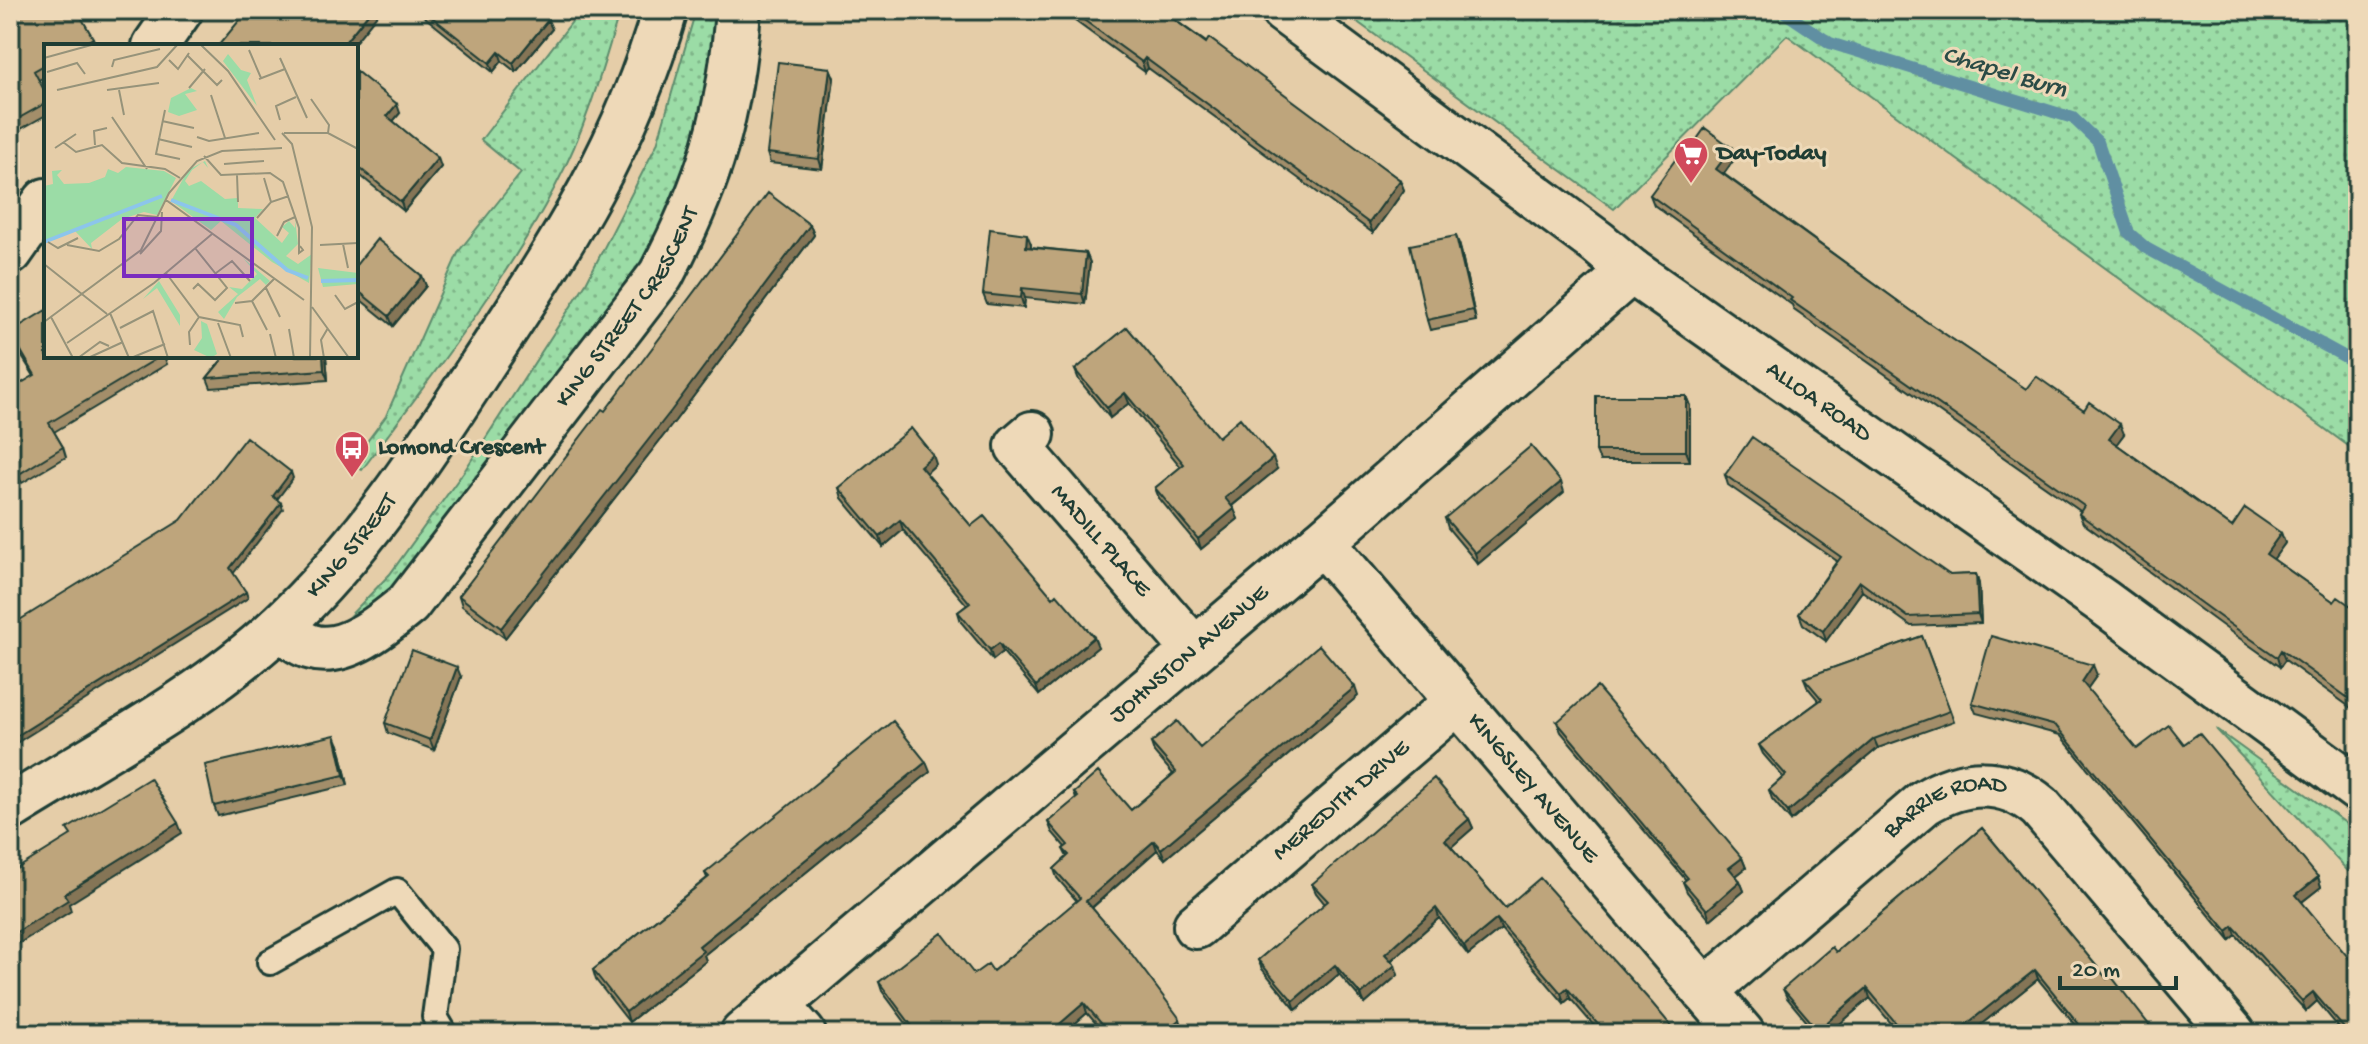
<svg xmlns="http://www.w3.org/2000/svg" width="2368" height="1044" font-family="'Gochi Hand',sans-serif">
<defs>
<pattern id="grass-dots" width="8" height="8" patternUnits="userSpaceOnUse" patternTransform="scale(2)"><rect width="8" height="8" fill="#9bdca6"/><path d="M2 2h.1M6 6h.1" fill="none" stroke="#7eb488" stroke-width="1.8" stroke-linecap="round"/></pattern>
</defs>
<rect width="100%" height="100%" fill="#e5cda8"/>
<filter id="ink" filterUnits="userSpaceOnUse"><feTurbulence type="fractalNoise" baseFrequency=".0125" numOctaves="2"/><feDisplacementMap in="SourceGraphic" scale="16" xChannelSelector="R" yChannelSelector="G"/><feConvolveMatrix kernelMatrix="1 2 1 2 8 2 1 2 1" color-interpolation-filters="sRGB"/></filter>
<g filter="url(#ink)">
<path fill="url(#grass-dots)" stroke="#5d8c6d" stroke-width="2" d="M 581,10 L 620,10 C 602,71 585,131 555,187 C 502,288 429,379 362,470 L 351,463 L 386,416 L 459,251 L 521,173 L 481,140 Z
M 696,10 L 724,10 L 679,222 L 378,609 L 338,628 L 390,574 L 465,470 L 586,283 L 657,144 Z
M 1341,10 L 2358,10 L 2358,453 L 1787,35 L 1614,209 Z
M 2216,729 L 2358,832 L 2358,882 Z"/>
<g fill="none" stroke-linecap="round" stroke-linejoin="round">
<path stroke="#608fa2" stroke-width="12" d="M 1781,10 L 1830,43 L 2073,118 L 2098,142 L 2129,233 L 2146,248 L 2358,364"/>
<g stroke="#1f3d34" stroke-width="30">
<path id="lane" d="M 270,962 L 397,891 L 444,949 L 435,1017 L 445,1034"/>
</g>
<g stroke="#1f3d34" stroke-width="50">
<g id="street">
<path id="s1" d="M 1283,10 L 1598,243 L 1631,271 L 2102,601 L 2358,789"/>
<path d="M 155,46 L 180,10"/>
<path d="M 10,252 L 46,201"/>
<path id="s2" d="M 1032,434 L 1018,446 L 1193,648"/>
<path id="s3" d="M 1322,542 L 1742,1034"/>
<path id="s4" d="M 279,627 C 289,634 300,644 312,647 C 345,657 385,623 408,604 L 661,275 C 710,182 730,115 738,10"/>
<path id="s5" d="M 1196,926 L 1458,701"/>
<path id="s6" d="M 1705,991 L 1924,803 C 1963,779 2004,776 2040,807 L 2233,1034"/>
<path d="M 777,1005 L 803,1034"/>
<path id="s7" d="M 743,1034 L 1322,542 L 1631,271"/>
</g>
</g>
<g stroke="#1f3d34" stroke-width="50">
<g id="secondary">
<path id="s8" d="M 10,808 C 101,751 202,699 280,626 C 360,551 421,459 480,368 C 559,248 625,151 665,10"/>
</g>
</g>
<use href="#lane" stroke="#eed9b8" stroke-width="24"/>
<use href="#street" stroke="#eed9b8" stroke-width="44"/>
<use href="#secondary" stroke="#eed9b8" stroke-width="44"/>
</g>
<path fill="#a38e6b" stroke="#1f3d34" stroke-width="2" d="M 10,10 L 93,38 L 96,46 L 46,46 L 46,76 L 39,80 L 46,94 L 46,115 L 10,135 Z
M 416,10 L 536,10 L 552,29 L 516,72 L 502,61 L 493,72 Z
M 1065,10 L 1161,10 L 1400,180 L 1404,190 L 1373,233 L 1148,68 L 1145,72 L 1067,15 Z
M 830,68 L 834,78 L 822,169 L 770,163 L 767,153 Z
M 356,71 L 400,113 L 393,121 L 441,167 L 404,211 L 356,172 Z
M 1732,148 L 1735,158 L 1724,174 L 1924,320 L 2026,389 L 2084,410 L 2124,434 L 2116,444 L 2232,527 L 2281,533 L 2285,543 L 2273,559 L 2334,602 L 2358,611 L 2358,713 L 2285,660 L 2280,667 L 2235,635 L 2083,523 L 2079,514 L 2080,511 L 1794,310 L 1792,305 L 1654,205 L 1650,195 L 1685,156 Z
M 810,225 L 814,235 L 675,421 L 505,638 L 462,606 L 459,596 L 605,411 Z
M 1031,244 L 1031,247 L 1086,253 L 1090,263 L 1085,304 L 1025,298 L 1024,308 L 987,304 L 983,294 Z
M 1460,246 L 1476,321 L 1430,330 L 1427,320 Z
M 356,265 L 422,276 L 426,286 L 393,326 L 356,296 Z
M 10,332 L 46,356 L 164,356 L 167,364 L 54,432 L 63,447 L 66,457 L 22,483 L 19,478 L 10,484 L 10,390 L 34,376 L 13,342 Z
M 225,356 L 326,356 L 328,380 L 211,388 L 207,378 Z
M 1075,370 L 1218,437 L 1277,469 L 1232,506 L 1238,519 L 1201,549 L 1159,498 L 1155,488 L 1181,467 L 1129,403 L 1110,418 L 1079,380 Z
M 1686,396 L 1690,406 L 1690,461 L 1600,461 L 1596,451 Z
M 936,464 L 926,473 L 971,526 L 1053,598 L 1098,647 L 1039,695 L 1003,652 L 993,660 L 961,622 L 958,612 L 967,605 L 903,530 L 883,547 L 842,498 L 839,488 Z
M 1725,475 L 1950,575 L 1976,574 L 1979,584 L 1981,623 L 1911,626 L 1862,591 L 1826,641 L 1803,624 L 1799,614 L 1837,561 L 1728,485 Z
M 1564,492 L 1478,564 L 1448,528 L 1445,518 Z
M 1922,636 L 1954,721 L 1878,748 L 1791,821 L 1772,799 L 1769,790 L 1783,777 L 1763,754 L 1759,745 L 1819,701 L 1808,688 L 1804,678 Z
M 2097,675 L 2087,689 L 2137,749 L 2184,744 L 2318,877 L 2321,887 L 2302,902 L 2358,1034 L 2344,1034 L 2317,1001 L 2306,1011 L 2236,935 L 2230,940 L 2060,735 L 1976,713 L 1972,703 Z
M 461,677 L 434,750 L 388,733 L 385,723 Z
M 1358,696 L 1165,859 L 1157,850 L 1092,908 L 1183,1029 L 1177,1034 L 1105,1034 L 1087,1013 L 1063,1034 L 914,1034 L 882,991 L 879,982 L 974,974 L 993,971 L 1077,901 L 1057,878 L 1054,869 L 1067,857 L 1063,849 L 1065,847 L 1052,832 L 1048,822 L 1076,799 L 1074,793 L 1131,810 L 1173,774 L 1154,752 L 1151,743 L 1200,748 Z
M 1557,722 L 1742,858 L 1746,868 L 1736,876 L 1740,881 L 1744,891 L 1710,920 L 1687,892 L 1683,882 L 1686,880 L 1561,732 Z
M 339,745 L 348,785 L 218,816 L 214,806 Z
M 930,772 L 704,955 L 706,961 L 629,1022 L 596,980 L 593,970 L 707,878 L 705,873 Z
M 1469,819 L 1473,828 L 1451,847 L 1505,908 L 1678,1034 L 1601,1034 L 1570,998 L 1564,1003 L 1501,929 L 1468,955 L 1439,918 L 1391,961 L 1398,975 L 1365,1004 L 1339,974 L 1296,1010 L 1262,969 L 1258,960 L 1325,904 L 1316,893 L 1312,884 Z
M 1982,828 L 2107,979 L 2153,1030 L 2154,1034 L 2083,1034 L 2038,979 L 1969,1034 L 1900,1034 L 1870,998 L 1828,1034 L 1817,1034 L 1787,998 L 1783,989 L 1836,952 Z"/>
<path fill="#857457" stroke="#1f3d34" stroke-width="2" d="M 371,10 L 381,10 L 352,46 L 342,46 Z
M 548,20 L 552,29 L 516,72 L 513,63 Z
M 499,52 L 502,61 L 493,72 L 490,63 Z
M 1145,58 L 1148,68 L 1145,72 L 1142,62 Z
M 830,68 L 834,78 L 822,169 L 819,159 Z
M 397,104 L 400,113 L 390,125 L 387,116 Z
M 1732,148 L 1735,158 L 1720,179 L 1716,169 Z
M 438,158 L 441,167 L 404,211 L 401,202 Z
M 1400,180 L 1404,190 L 1373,233 L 1369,223 Z
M 810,225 L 814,235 L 675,421 L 505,638 L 501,628 Z
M 1027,234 L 1031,244 L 1030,257 L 1026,247 Z
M 1456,236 L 1460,246 L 1476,321 L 1473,310 Z
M 1086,253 L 1090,263 L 1085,304 L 1082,294 Z
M 422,276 L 426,286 L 393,326 L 389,316 Z
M 1022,288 L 1025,298 L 1024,308 L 1021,298 Z
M 323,356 L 326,356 L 328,380 L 324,370 Z
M 1125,393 L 1129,403 L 1110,418 L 1107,408 Z
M 1686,396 L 1690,406 L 1690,461 L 1686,451 Z
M 2120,424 L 2124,434 L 2113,449 L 2109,439 Z
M 933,455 L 936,464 L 924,475 L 920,466 Z
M 1273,458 L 1277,469 L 1229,508 L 1225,498 Z
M 291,472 L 293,478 L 275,502 L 273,496 Z
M 1561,482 L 1564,492 L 1478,564 L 1475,553 Z
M 281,503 L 283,509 L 233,574 L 230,568 Z
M 1234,509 L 1238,519 L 1201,549 L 1198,539 Z
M 900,520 L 903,530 L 883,547 L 880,537 Z
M 2281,533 L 2285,543 L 2270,564 L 2266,554 Z
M 1976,574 L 1979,584 L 1981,623 L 1978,614 Z
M 1859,581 L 1862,591 L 1826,641 L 1823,631 Z
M 246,592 L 248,598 L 10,747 L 10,740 Z
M 1094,637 L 1098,647 L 1039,695 L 1036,686 Z
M 999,643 L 1003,652 L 993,660 L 990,650 Z
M 2281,650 L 2285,660 L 2280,667 L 2277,657 Z
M 2093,665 L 2097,675 L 2085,692 L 2082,682 Z
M 457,667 L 461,677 L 434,750 L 430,740 Z
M 1355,687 L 1358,696 L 1165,859 L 1161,849 Z
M 335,735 L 339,745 L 348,785 L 344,775 Z
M 1874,739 L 1878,748 L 1791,821 L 1788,812 Z
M 926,762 L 930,772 L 704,955 L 706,961 L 629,1022 L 626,1012 L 699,946 Z
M 1469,819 L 1473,828 L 1448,850 L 1445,840 Z
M 178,823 L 182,833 L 69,904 L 71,911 L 10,949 L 10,936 L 64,894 Z
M 1154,841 L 1157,850 L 1089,910 L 1086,901 Z
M 1742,858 L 1746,868 L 1733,878 L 1729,868 Z
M 2318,877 L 2321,887 L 2299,904 L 2296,895 Z
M 1740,881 L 1744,891 L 1710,920 L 1707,910 Z
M 1436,908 L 1439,918 L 1388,963 L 1385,954 Z
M 1497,919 L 1501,929 L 1468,955 L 1464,946 Z
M 2233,926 L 2236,935 L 2230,940 L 2227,931 Z
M 1335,965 L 1339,974 L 1296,1010 L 1293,1001 Z
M 1395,965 L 1398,975 L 1365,1004 L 1361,995 Z
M 2035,970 L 2038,979 L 1969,1034 L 1954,1034 Z
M 1567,988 L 1570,998 L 1564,1003 L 1561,993 Z
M 1867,988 L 1870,998 L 1828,1034 L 1820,1034 L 1818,1030 Z
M 2313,992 L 2317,1001 L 2306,1011 L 2302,1001 Z
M 1084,1003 L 1087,1013 L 1063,1034 L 1048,1034 Z
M 1180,1019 L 1183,1029 L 1177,1034 L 1162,1034 Z
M 1134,1028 L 1136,1034 L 1126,1034 Z"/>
<path fill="#bea57c" stroke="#1f3d34" stroke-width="2" d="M 10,10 L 77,10 L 93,38 L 79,46 L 46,46 L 46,64 L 34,71 L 46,94 L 46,103 L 10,123 Z
M 248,10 L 371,10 L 342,46 L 218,46 Z
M 423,10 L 536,10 L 548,20 L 513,63 L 499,52 L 490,63 Z
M 1070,10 L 1161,10 L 1206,43 L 1209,38 L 1400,180 L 1369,223 L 1145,58 L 1142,62 Z
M 778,62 L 830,68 L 819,159 L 767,153 Z
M 356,71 L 397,104 L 387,116 L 438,158 L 401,202 L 356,165 Z
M 1705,128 L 1732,148 L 1716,169 L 1924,320 L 2026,389 L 2036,376 L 2084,410 L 2089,402 L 2120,424 L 2109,439 L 2232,527 L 2245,508 L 2281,533 L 2266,554 L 2334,602 L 2338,597 L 2358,611 L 2358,705 L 2281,650 L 2277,657 L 2231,625 L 2079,514 L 2084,506 L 1790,300 L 1792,298 L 1650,195 L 1680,153 L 1685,156 Z
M 768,193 L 810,225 L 671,411 L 501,628 L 459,596 L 602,409 L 605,411 Z
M 990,229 L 1027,234 L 1026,247 L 1086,253 L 1082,294 L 1022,288 L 1021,298 L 983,294 Z
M 1456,236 L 1473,310 L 1427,320 L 1410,245 Z
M 377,239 L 422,276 L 389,316 L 356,289 L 356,265 Z
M 46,310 L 46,356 L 161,356 L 49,423 L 63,447 L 19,474 L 16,468 L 10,472 L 10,390 L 35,375 L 10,332 Z
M 1127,327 L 1218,437 L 1240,418 L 1273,458 L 1225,498 L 1234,509 L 1198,539 L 1155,488 L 1184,464 L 1125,393 L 1107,408 L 1075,370 Z
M 225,356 L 323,356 L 324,370 L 207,378 Z
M 1596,396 L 1686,396 L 1686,451 L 1596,451 Z
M 911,428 L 933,455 L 920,466 L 971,526 L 984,516 L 1053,598 L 1057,594 L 1094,637 L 1036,686 L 999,643 L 990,650 L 958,612 L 970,603 L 900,520 L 880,537 L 839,488 Z
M 246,437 L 291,472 L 273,496 L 281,503 L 230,568 L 246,592 L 10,740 L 10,626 L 181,520 Z
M 1752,437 L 1950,575 L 1976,574 L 1978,614 L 1908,617 L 1859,581 L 1823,631 L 1799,614 L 1841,557 L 1725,475 Z
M 1531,446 L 1561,482 L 1475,553 L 1445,518 Z
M 1922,636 L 1950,711 L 1874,739 L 1788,812 L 1769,790 L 1786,775 L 1759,745 L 1822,699 L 1804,678 Z
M 1991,636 L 2093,665 L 2082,682 L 2137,749 L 2169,725 L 2184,744 L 2199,733 L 2318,877 L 2296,895 L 2358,969 L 2358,1034 L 2349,1034 L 2313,992 L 2302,1001 L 2233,926 L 2227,931 L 2056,726 L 1972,703 Z
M 1319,645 L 1355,687 L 1161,849 L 1154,841 L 1086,901 L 1127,948 L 1180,1019 L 1162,1034 L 1139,1034 L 1134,1028 L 1126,1034 L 1110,1034 L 1084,1003 L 1048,1034 L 918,1034 L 879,982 L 942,933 L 974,974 L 988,964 L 993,971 L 1080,898 L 1054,869 L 1069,855 L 1063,849 L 1068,845 L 1048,822 L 1078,797 L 1074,793 L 1098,772 L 1131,810 L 1176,772 L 1151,743 L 1177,721 L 1200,748 Z
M 412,650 L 457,667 L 430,740 L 385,723 Z
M 1597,687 L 1742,858 L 1729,868 L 1740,881 L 1707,910 L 1683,882 L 1688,878 L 1557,722 Z
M 893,721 L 926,762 L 699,946 L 703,951 L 626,1012 L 593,970 L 709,877 L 705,873 Z
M 335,735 L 344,775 L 214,806 L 205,765 Z
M 150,778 L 178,823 L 64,894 L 68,900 L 10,936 L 10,873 L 71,835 L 67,829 Z
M 1434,778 L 1469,819 L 1445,840 L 1505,908 L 1540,878 L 1652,1003 L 1678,1034 L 1606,1034 L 1567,988 L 1561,993 L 1497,919 L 1464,946 L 1436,908 L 1385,954 L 1395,965 L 1361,995 L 1335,965 L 1293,1001 L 1258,960 L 1328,901 L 1312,884 Z
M 1982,828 L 2107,979 L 2111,976 L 2153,1030 L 2149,1034 L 2087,1034 L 2035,970 L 1954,1034 L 1905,1034 L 1867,988 L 1818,1030 L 1783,989 L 1832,947 L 1836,952 Z"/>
</g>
<defs>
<g id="supermarket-pin" transform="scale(1.8)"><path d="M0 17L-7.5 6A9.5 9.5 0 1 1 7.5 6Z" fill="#d1495b" stroke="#eed9b8"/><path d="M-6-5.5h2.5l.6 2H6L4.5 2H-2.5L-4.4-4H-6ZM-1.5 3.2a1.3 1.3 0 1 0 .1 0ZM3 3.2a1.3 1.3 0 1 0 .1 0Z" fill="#fff"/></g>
<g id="bus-pin" transform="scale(1.8)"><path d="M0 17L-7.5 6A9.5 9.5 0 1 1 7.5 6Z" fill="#d1495b" stroke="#eed9b8"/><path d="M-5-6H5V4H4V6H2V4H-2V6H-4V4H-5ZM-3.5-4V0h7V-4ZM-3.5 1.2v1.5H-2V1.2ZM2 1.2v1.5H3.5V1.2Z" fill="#fff"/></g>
</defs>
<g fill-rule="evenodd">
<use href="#supermarket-pin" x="1691" y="154"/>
<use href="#bus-pin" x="352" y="448"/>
</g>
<g text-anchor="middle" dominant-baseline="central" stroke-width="6" stroke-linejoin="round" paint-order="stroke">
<g font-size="24" font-weight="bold" fill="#1f3d34" stroke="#eed9b8" text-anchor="start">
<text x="1717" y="154">Day-Today</text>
<text x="378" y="448">Lomond Crescent</text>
</g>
<g font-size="24" fill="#1f3d34" stroke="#eed9b8">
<text stroke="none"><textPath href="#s4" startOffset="518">KING STREET CRESCENT</textPath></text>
<text stroke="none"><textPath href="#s1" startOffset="664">ALLOA ROAD</textPath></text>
<text stroke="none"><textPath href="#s2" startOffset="144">MADILL PLACE</textPath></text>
<text stroke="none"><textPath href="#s8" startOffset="434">KING STREET</textPath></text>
<text stroke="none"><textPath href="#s7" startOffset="586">JOHNSTON AVENUE</textPath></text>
<text stroke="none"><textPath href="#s3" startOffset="324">KINGSLEY AVENUE</textPath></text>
<text stroke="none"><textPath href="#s5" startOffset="192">MEREDITH DRIVE</textPath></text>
<text stroke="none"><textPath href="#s6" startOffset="308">BARRIE ROAD</textPath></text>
</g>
<g font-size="26" font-style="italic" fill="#2a4b46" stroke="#eed9b8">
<text transform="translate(2004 74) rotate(17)">Chapel Burn</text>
</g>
</g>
<g transform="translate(44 44)">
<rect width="314" height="314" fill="#e5cda8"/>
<path d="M 161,117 L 164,124 L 159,118 L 148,126 L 141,137 L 145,142 L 157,137 L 181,155 L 194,154 L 194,164 L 219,165 L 211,174 L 238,199 L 245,189 L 238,183 L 245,177 L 251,184 L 251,176 L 254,200 L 242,212 L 254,220 L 268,210 L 265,239 L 228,218 L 177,177 L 167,186 L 127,157 L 144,126 ZM 199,214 L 226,237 L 222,241 L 216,235 L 193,253 L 180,275 L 174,268 L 194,250 L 185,243 L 198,245 L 213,230 ZM 274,224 L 314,229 L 314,240 L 279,243 ZM 157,277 L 163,280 L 173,310 L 167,314 L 150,306 L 158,294 Z" fill="#9bdca6"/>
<path d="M 184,10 L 197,26 L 207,29 L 203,36 L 213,62 L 179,17 ZM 147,44 L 153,47 L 141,50 L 153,66 L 135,72 L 124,68 L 127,54 ZM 82,123 L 120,127 L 132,134 L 113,171 L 100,168 L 78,175 L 47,199 L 48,205 L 31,187 L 0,198 L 0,142 L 9,140 L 8,127 L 18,126 L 13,131 L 20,140 L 45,139 L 61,133 L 64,125 L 74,129 ZM 115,237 L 136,271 L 136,282 L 113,244 L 99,255 Z" fill="#9bdca6"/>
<path fill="none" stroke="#8cc5eb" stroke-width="4" d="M 127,156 L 192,181 L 243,226 L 264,234M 0,198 L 118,152M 277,237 L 314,236"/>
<path fill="none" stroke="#96937a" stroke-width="2" d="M 156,0 L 184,27 L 231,96M 205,6 L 217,34M 144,12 L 173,41 L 178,36M 0,14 L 51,0M 236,14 L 263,74M 125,16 L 134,25 L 145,9M 68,23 L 70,16 L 116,5M 3,28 L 33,19 L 41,30M 215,35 L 241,25M 145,44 L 161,25M 13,46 L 113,23 L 134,0M 63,46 L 115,39M 75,46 L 80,71M 167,51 L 181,94M 267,55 L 285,81 L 284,89M 121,66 L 112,110 L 136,115M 68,73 L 103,125M 236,76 L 232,62 L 252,53M 118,77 L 150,84M 238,89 L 248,100 L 268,183 L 266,314M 240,89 L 284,89 L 314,105M 153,93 L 165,97 L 215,89M 114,95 L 148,103M 19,98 L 32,108 L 58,101 L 78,119 L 121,125 L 136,134M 51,101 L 50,87 L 63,84M 11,104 L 32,90M 160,112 L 177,131 L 226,129 L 239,138 L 255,184 L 255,209 L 259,206 L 256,202M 180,120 L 220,117M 193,131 L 194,158M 220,134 L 227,158M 122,156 L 260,256M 213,174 L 227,158 L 245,152M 233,192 L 240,178 L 251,173M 4,198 L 14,204 L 34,194M 299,200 L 304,224M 23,201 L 55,207 L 75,195 L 94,171 L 113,173M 276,201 L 314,199M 96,210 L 117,187 L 118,168M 0,220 L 63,270M 122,229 L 155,273 L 196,281 L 199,293M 172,229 L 188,217 L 206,237M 222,244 L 236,273M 149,245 L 154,240 L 171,256 L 183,244 L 151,204M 291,251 L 301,265 L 314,258M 208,257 L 223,286M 191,259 L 208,257 L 230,235M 268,263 L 305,314M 66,269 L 85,314M 7,273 L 29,314M 0,278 L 97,206 L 125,149 L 153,117 L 178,107 L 238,104M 174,279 L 187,314M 76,284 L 109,267 L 124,314M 245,285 L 250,314M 226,290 L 232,314M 23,299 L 110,239 L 168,190M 146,301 L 145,288 L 155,273M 34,314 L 56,298 L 65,302M 44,314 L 79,298M 87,314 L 121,300M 280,314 L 277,296 L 284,284"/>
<path fill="#7b2cbf" fill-opacity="0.15" stroke="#7b2cbf" stroke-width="4" d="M 80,175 L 208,175 L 208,232 L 80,232 Z"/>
<rect width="314" height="314" fill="none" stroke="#1f3d34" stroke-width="4"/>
</g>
<rect width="2368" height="1044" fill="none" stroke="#eed9b8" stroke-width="40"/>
<rect x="20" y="20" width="2328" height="1004" fill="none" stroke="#1f3d34" stroke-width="3" filter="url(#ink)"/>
<path d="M2060 976v12h116v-12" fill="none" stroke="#1f3d34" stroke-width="4"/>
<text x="2072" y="976" font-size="24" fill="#1f3d34" stroke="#eed9b8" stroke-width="6" paint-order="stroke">20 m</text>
</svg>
